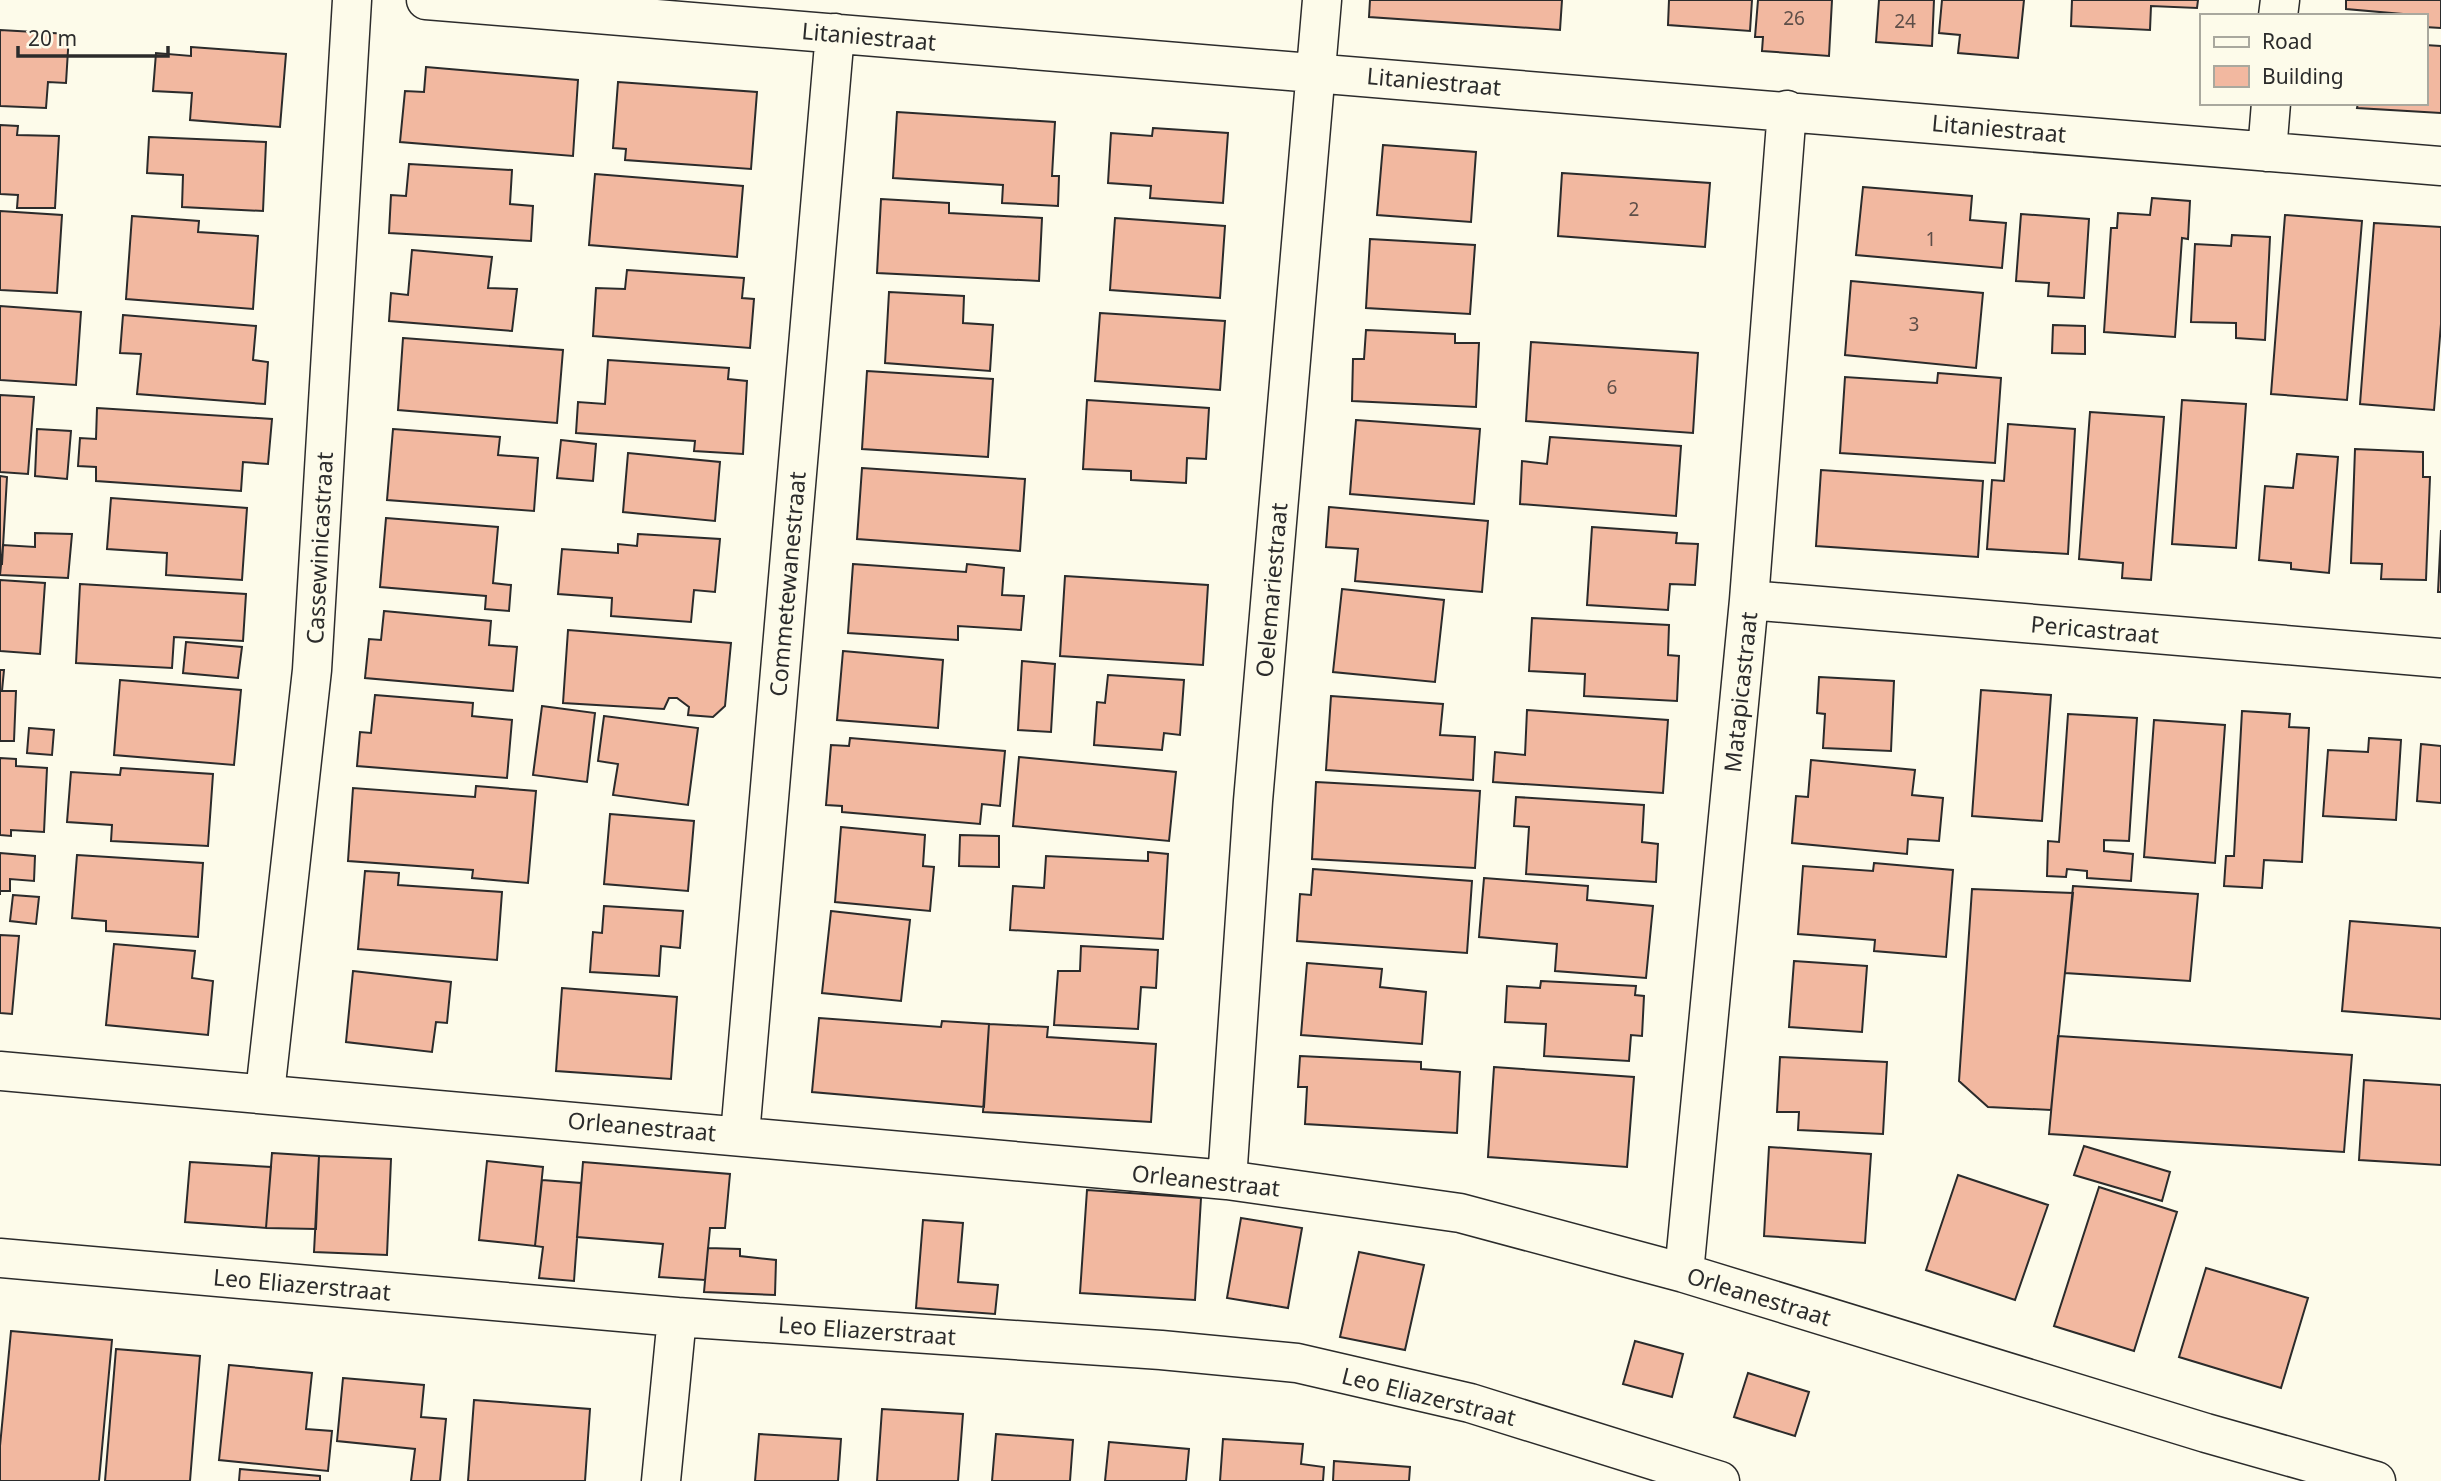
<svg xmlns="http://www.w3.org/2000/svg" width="2441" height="1481" font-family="'Noto Sans',sans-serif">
<rect width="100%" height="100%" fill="#fdfbea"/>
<path fill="#f2b8a0" stroke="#2b2b2b" stroke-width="2" d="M 1370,0 L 1562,0 L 1560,30 L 1369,17 Z
M 1669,0 L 1752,0 L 1750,31 L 1668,25 Z
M 1758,0 L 1832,0 L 1829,56 L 1762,51 L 1763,37 L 1755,37 Z
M 1879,0 L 1934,0 L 1932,46 L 1876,42 Z
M 1942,0 L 2024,0 L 2018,58 L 1958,53 L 1960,35 L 1939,33 Z
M 2072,0 L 2198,0 L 2197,8 L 2151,6 L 2150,30 L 2071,26 Z
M 2346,0 L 2441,0 L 2441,28 L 2425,27 L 2425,16 L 2346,9 Z
M 0,30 L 69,34 L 66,83 L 48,82 L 46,108 L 0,106 Z
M 2425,45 L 2441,46 L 2441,113 L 2357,108 L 2358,103 L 2425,103 Z
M 191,47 L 286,54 L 280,127 L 190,120 L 192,93 L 153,91 L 156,53 L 191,56 Z
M 426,67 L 578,80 L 573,156 L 400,142 L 405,91 L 424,92 Z
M 618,82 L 757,92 L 751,169 L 625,160 L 626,149 L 613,148 Z
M 897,112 L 1055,122 L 1052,176 L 1059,176 L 1058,206 L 1002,203 L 1003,185 L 893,178 Z
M 0,125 L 18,126 L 17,135 L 59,136 L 55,208 L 17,208 L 18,195 L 0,194 Z
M 1153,128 L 1228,133 L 1223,203 L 1150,198 L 1151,186 L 1108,183 L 1111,133 L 1152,136 Z
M 149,137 L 266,142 L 263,211 L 182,207 L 183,175 L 147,173 Z
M 1383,145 L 1476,152 L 1471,222 L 1377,215 Z
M 409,164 L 512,170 L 510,204 L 533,206 L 531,241 L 389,233 L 391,195 L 406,196 Z
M 1562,173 L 1710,183 L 1705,247 L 1558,236 Z
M 595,174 L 743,186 L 737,257 L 589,245 Z
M 1863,187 L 1972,196 L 1970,220 L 2006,223 L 2002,268 L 1856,255 Z
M 2152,198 L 2190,201 L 2188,239 L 2182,238 L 2175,337 L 2104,332 L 2111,228 L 2117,228 L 2118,213 L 2150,215 Z
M 881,199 L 949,203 L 949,213 L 1042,218 L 1039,281 L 877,273 Z
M 0,211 L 62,215 L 57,293 L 0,290 Z
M 2021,214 L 2089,219 L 2084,298 L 2048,296 L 2049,283 L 2016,281 Z
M 2285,215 L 2362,221 L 2347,400 L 2271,394 Z
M 132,216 L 199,221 L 198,232 L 258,236 L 253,309 L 126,299 Z
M 1115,218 L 1225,226 L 1220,298 L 1110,290 Z
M 2374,223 L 2441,227 L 2441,324 L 2434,410 L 2360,404 Z
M 2232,235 L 2270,237 L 2265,340 L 2236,338 L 2236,323 L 2191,322 L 2195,244 L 2231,246 Z
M 1370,239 L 1475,245 L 1470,314 L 1366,308 Z
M 412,250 L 492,257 L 488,288 L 517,289 L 512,331 L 389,321 L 391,293 L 408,295 Z
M 627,270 L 744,278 L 742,298 L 754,299 L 750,348 L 593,336 L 596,288 L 625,289 Z
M 1851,281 L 1983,293 L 1976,368 L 1845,355 Z
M 889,292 L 964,296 L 963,323 L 993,325 L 990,371 L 885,363 Z
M 0,306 L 81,312 L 76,385 L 0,380 Z
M 1100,313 L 1225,321 L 1220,390 L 1095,381 Z
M 123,315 L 256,326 L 253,360 L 268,362 L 265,404 L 137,394 L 141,354 L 120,353 Z
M 2053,325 L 2085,326 L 2085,354 L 2052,353 Z
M 1366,330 L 1455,334 L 1455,343 L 1479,343 L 1476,407 L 1352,401 L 1353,359 L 1364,359 Z
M 403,338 L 563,350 L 557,423 L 398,410 Z
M 1531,342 L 1698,353 L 1693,433 L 1526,421 Z
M 608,360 L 729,368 L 728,379 L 747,381 L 743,454 L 694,451 L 695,441 L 576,433 L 578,402 L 605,404 Z
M 867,371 L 993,379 L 988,457 L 862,449 Z
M 1938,373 L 2001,378 L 1995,463 L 1840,453 L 1845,377 L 1937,383 Z
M 0,395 L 34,397 L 28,474 L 0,472 Z
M 1087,400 L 1209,408 L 1206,459 L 1187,458 L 1186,483 L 1131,480 L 1131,471 L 1083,469 Z
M 2182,400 L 2246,404 L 2236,548 L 2172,544 Z
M 97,408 L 272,419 L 268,464 L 243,462 L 241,491 L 96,481 L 96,467 L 78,466 L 80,438 L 96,439 Z
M 2090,412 L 2164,417 L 2151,580 L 2122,578 L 2123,563 L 2079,559 Z
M 1356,420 L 1480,429 L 1474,504 L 1350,494 Z
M 2008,424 L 2075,429 L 2068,554 L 1987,549 L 1992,480 L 2004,481 Z
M 37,429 L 71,431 L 67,479 L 35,476 Z
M 393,429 L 500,437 L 498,455 L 538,458 L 534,511 L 387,500 Z
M 1550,437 L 1681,446 L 1676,516 L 1520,504 L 1522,461 L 1547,464 Z
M 561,440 L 596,444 L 593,481 L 557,478 Z
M 2355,449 L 2423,452 L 2423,477 L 2430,477 L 2426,580 L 2381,579 L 2382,564 L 2351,563 Z
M 628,453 L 720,462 L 715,521 L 623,512 Z
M 2297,454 L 2338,457 L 2329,573 L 2291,569 L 2291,563 L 2259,560 L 2265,486 L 2293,488 Z
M 862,468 L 1025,479 L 1020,551 L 857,539 Z
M 1821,470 L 1983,481 L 1978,557 L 1816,546 Z
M 0,476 L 7,477 L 2,564 L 0,564 Z
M 111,498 L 247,508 L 242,580 L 166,575 L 167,553 L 107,549 Z
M 1329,507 L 1488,521 L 1482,592 L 1355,581 L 1358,549 L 1326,547 Z
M 386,518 L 498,527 L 493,583 L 511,585 L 509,611 L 485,609 L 486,596 L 380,587 Z
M 1592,527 L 1677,533 L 1676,543 L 1698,544 L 1695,585 L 1670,584 L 1668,610 L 1587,605 Z
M 2441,530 L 2441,592 L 2438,592 Z
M 35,533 L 72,534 L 68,578 L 0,575 L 3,545 L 35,547 Z
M 638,534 L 720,539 L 715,592 L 694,590 L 691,622 L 611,616 L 612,598 L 558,594 L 562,549 L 618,553 L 618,544 L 637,546 Z
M 853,564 L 966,572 L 967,564 L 1004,568 L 1002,595 L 1024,596 L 1021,630 L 958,626 L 958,640 L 848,633 Z
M 1065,576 L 1208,585 L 1203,665 L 1060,656 Z
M 0,580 L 45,583 L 40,654 L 0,651 Z
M 80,584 L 246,594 L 243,641 L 174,637 L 172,668 L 76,663 Z
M 1342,589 L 1444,600 L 1435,682 L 1333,672 Z
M 384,611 L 491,621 L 489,645 L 517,647 L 513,691 L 365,678 L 369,639 L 381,640 Z
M 1532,618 L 1669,625 L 1668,655 L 1679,656 L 1677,701 L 1584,696 L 1585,674 L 1529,671 Z
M 568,630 L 731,643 L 725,706 L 713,717 L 688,715 L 689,707 L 677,698 L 669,698 L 664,709 L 563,703 Z
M 186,642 L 242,647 L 238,678 L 183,673 Z
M 843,651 L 943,660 L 938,728 L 837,720 Z
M 1022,661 L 1055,664 L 1051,732 L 1018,730 Z
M 0,670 L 4,670 L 2,691 L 16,691 L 14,741 L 0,741 Z
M 1108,675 L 1184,680 L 1180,735 L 1164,733 L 1162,750 L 1094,745 L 1097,702 L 1105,703 Z
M 1819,677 L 1894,681 L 1891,751 L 1823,748 L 1825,714 L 1817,713 Z
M 120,680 L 241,690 L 234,765 L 114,755 Z
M 1981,690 L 2051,695 L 2042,821 L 1972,816 Z
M 375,695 L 473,703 L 472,716 L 512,720 L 507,778 L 357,766 L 360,732 L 371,733 Z
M 1331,696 L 1443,704 L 1440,735 L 1475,737 L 1473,780 L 1326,770 Z
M 542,706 L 595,713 L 587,782 L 533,775 Z
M 1527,710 L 1668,720 L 1663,793 L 1493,782 L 1495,752 L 1525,755 Z
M 2242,711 L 2290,714 L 2289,727 L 2309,728 L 2302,862 L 2264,860 L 2262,888 L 2224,886 L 2226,856 L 2234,856 Z
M 2068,714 L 2137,718 L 2129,841 L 2104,840 L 2104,851 L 2133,854 L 2131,881 L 2087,878 L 2087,871 L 2067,869 L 2066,877 L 2047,876 L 2048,841 L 2059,842 Z
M 604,716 L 698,728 L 688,805 L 613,795 L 618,764 L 598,761 Z
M 2154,720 L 2225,725 L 2215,863 L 2144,857 Z
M 29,728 L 54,730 L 52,755 L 27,753 Z
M 850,738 L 1005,751 L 1000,806 L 982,804 L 980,824 L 842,812 L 842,806 L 826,805 L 831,745 L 849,746 Z
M 2369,738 L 2401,740 L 2396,820 L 2323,816 L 2328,750 L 2368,752 Z
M 2421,744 L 2441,746 L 2441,803 L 2417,801 Z
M 1019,757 L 1176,772 L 1169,841 L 1013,826 Z
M 0,758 L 16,759 L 16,766 L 47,768 L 44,832 L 11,830 L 11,836 L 0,835 Z
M 1811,760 L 1915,770 L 1912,795 L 1943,798 L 1939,841 L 1908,839 L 1907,854 L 1792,843 L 1796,796 L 1808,797 Z
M 121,768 L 213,774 L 208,846 L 111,841 L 112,825 L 67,822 L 71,772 L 120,775 Z
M 1316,782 L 1480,791 L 1475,868 L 1312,859 Z
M 476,786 L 536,791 L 528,883 L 472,878 L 473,870 L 348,861 L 353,788 L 475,797 Z
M 1516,797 L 1644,805 L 1642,842 L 1658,844 L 1656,882 L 1526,874 L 1529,827 L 1514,826 Z
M 610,814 L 694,821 L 688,891 L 604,884 Z
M 841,827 L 925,835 L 923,866 L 934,867 L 930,911 L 835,902 Z
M 960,835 L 999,836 L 999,867 L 959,866 Z
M 1148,852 L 1168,854 L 1163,939 L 1010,930 L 1013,886 L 1044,888 L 1046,856 L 1148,861 Z
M 0,853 L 35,856 L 34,881 L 10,879 L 10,891 L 0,891 L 0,895 Z
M 77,855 L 203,863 L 198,937 L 106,931 L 106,921 L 72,918 Z
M 1874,863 L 1953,870 L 1946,957 L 1874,951 L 1875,940 L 1798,934 L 1803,866 L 1873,871 Z
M 1313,869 L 1472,881 L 1467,953 L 1297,941 L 1300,894 L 1311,895 Z
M 365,871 L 399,873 L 398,885 L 502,892 L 497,960 L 358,949 Z
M 1484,878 L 1588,886 L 1587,900 L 1653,906 L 1646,978 L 1555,971 L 1557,944 L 1479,937 Z
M 2073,886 L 2198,894 L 2190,981 L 2065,973 Z
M 1972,889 L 2073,893 L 2051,1110 L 1988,1107 L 1959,1081 Z
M 13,895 L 39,897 L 36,924 L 10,921 Z
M 604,906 L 683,911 L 680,948 L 661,946 L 659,976 L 590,972 L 593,932 L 602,933 Z
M 831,911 L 910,920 L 901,1001 L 822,993 Z
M 2350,921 L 2441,928 L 2441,1019 L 2342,1011 Z
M 0,935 L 19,936 L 12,1014 L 0,1013 Z
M 114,944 L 195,951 L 192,978 L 213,981 L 208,1035 L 106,1025 Z
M 1081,946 L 1158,950 L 1156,988 L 1141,987 L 1138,1029 L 1054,1025 L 1058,971 L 1080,971 Z
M 1794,961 L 1867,966 L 1862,1032 L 1789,1027 Z
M 1307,963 L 1382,969 L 1380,987 L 1426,992 L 1422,1044 L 1301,1035 Z
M 353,971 L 451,982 L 447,1023 L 436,1022 L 432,1052 L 346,1042 Z
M 1541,981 L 1636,986 L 1635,995 L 1644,996 L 1642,1036 L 1631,1035 L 1629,1061 L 1544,1056 L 1546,1024 L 1505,1022 L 1507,986 L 1540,988 Z
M 562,988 L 677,997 L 671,1079 L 556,1071 Z
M 819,1018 L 941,1027 L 942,1021 L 989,1024 L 984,1107 L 812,1092 Z
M 989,1024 L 1048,1027 L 1047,1037 L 1156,1044 L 1151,1122 L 983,1112 Z
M 2058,1036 L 2352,1055 L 2344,1152 L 2049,1134 Z
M 1300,1056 L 1421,1062 L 1421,1069 L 1460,1072 L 1457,1133 L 1305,1124 L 1307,1087 L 1298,1087 Z
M 1780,1057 L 1887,1062 L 1883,1134 L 1798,1130 L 1799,1112 L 1777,1112 Z
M 1494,1067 L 1634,1077 L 1627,1167 L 1488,1157 Z
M 2364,1080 L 2441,1085 L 2441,1165 L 2359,1160 Z
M 2084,1146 L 2170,1172 L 2162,1201 L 2074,1175 Z
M 1769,1147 L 1871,1154 L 1865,1243 L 1764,1236 Z
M 272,1153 L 319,1156 L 316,1229 L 266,1228 Z
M 319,1156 L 391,1159 L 387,1255 L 314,1252 Z
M 487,1161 L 543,1167 L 535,1246 L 479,1240 Z
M 190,1162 L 271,1167 L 266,1228 L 185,1222 Z
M 583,1162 L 730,1174 L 725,1228 L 710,1228 L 705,1280 L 659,1277 L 663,1244 L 577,1237 Z
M 1958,1175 L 2048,1205 L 2015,1300 L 1926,1270 Z
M 542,1180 L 581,1183 L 574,1281 L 539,1278 L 543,1247 L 535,1246 Z
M 2099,1187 L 2177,1212 L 2134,1351 L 2054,1326 Z
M 1087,1190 L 1201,1198 L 1195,1300 L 1080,1293 Z
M 1241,1218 L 1302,1228 L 1288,1308 L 1227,1298 Z
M 923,1220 L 963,1223 L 958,1282 L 998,1285 L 995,1314 L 916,1308 Z
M 708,1248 L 740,1249 L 740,1256 L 776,1260 L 775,1295 L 704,1292 Z
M 1359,1252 L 1424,1265 L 1405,1350 L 1340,1337 Z
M 2206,1268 L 2308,1298 L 2281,1388 L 2179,1357 Z
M 11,1331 L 112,1340 L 99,1481 L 0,1481 L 0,1446 Z
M 1635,1341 L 1683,1354 L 1672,1397 L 1623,1384 Z
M 116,1349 L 200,1356 L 190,1481 L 105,1481 Z
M 229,1365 L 312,1373 L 306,1429 L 332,1431 L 328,1471 L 219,1460 Z
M 1748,1373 L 1809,1392 L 1795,1436 L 1734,1417 Z
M 343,1378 L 424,1385 L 421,1417 L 446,1419 L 440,1481 L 411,1481 L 415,1449 L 337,1441 Z
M 474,1400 L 590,1409 L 585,1481 L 468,1481 Z
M 882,1409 L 963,1414 L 958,1481 L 877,1481 Z
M 759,1434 L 841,1439 L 838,1481 L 755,1481 Z
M 996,1434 L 1073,1440 L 1070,1481 L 992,1481 Z
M 1223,1439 L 1303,1444 L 1301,1464 L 1324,1467 L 1323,1481 L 1220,1481 Z
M 1109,1442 L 1189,1449 L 1186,1481 L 1105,1481 Z
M 1334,1461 L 1410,1467 L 1409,1481 L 1333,1481 Z
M 240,1469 L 320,1476 L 320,1481 L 239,1481 Z"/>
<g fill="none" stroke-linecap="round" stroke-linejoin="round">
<g stroke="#2b2b2b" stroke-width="41">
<path id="minor" d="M 426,0 L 2441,166
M 2278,16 L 2280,0
M 2267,152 L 2271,103
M 1749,600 L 2441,658
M 0,1071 L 1227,1180 L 1460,1213 L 1684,1273 L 2206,1433 L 2376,1481
M 265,1093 L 312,670 L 352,0
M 740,1135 L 835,33
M 1227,1180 L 1253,801 L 1322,0
M 0,1258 L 677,1317 L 1161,1350 L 1297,1363 L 1470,1403 L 1720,1481
M 1684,1273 L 1749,600 L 1787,110
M 661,1481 L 677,1317"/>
</g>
<use href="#minor" stroke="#fdfbea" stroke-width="38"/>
</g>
<g text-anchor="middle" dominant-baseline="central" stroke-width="5" stroke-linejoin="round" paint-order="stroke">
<g font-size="19" fill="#5d4e48">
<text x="1794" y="18">26</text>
<text x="1905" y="21">24</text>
<text x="1634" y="209">2</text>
<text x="1931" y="239">1</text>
<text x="1914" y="324">3</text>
<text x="1612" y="387">6</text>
</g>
<g font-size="23" fill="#2b2b2b" stroke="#fdfbea">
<text transform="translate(869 36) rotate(5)">Litaniestraat</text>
<text transform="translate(1434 81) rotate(5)">Litaniestraat</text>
<text transform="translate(1999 128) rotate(5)">Litaniestraat</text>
<text transform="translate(319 548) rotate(-87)">Cassewinicastraat</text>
<text transform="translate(787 584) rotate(-85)">Commetewanestraat</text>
<text transform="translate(1271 590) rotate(-85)">Oelemariestraat</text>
<text transform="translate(2095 629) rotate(5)">Pericastraat</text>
<text transform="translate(1740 692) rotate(-84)">Matapicastraat</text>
<text transform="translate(642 1126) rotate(5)">Orleanestraat</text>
<text transform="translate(1206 1180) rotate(6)">Orleanestraat</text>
<text transform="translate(302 1284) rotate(5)">Leo Eliazerstraat</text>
<text transform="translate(1759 1296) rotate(17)">Orleanestraat</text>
<text transform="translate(867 1330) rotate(4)">Leo Eliazerstraat</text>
<text transform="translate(1429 1396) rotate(14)">Leo Eliazerstraat</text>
</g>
</g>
<rect x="2200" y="14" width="228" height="91" fill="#fdfbea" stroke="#a9a89e" stroke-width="2"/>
<rect x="2214" y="37" width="35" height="10" fill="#fdfbea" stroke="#a9a89e" stroke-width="2"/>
<text x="2262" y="49" font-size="21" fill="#2b2b2b">Road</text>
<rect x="2214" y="66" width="35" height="21" fill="#f2b8a0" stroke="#a9a89e" stroke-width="2"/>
<text x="2262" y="84" font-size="21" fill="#2b2b2b">Building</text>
<path d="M18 46v10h150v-10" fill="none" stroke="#2b2b2b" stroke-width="3.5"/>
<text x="28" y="46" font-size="21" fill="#2b2b2b" stroke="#fdfbea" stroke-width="5" paint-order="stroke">20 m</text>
</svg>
